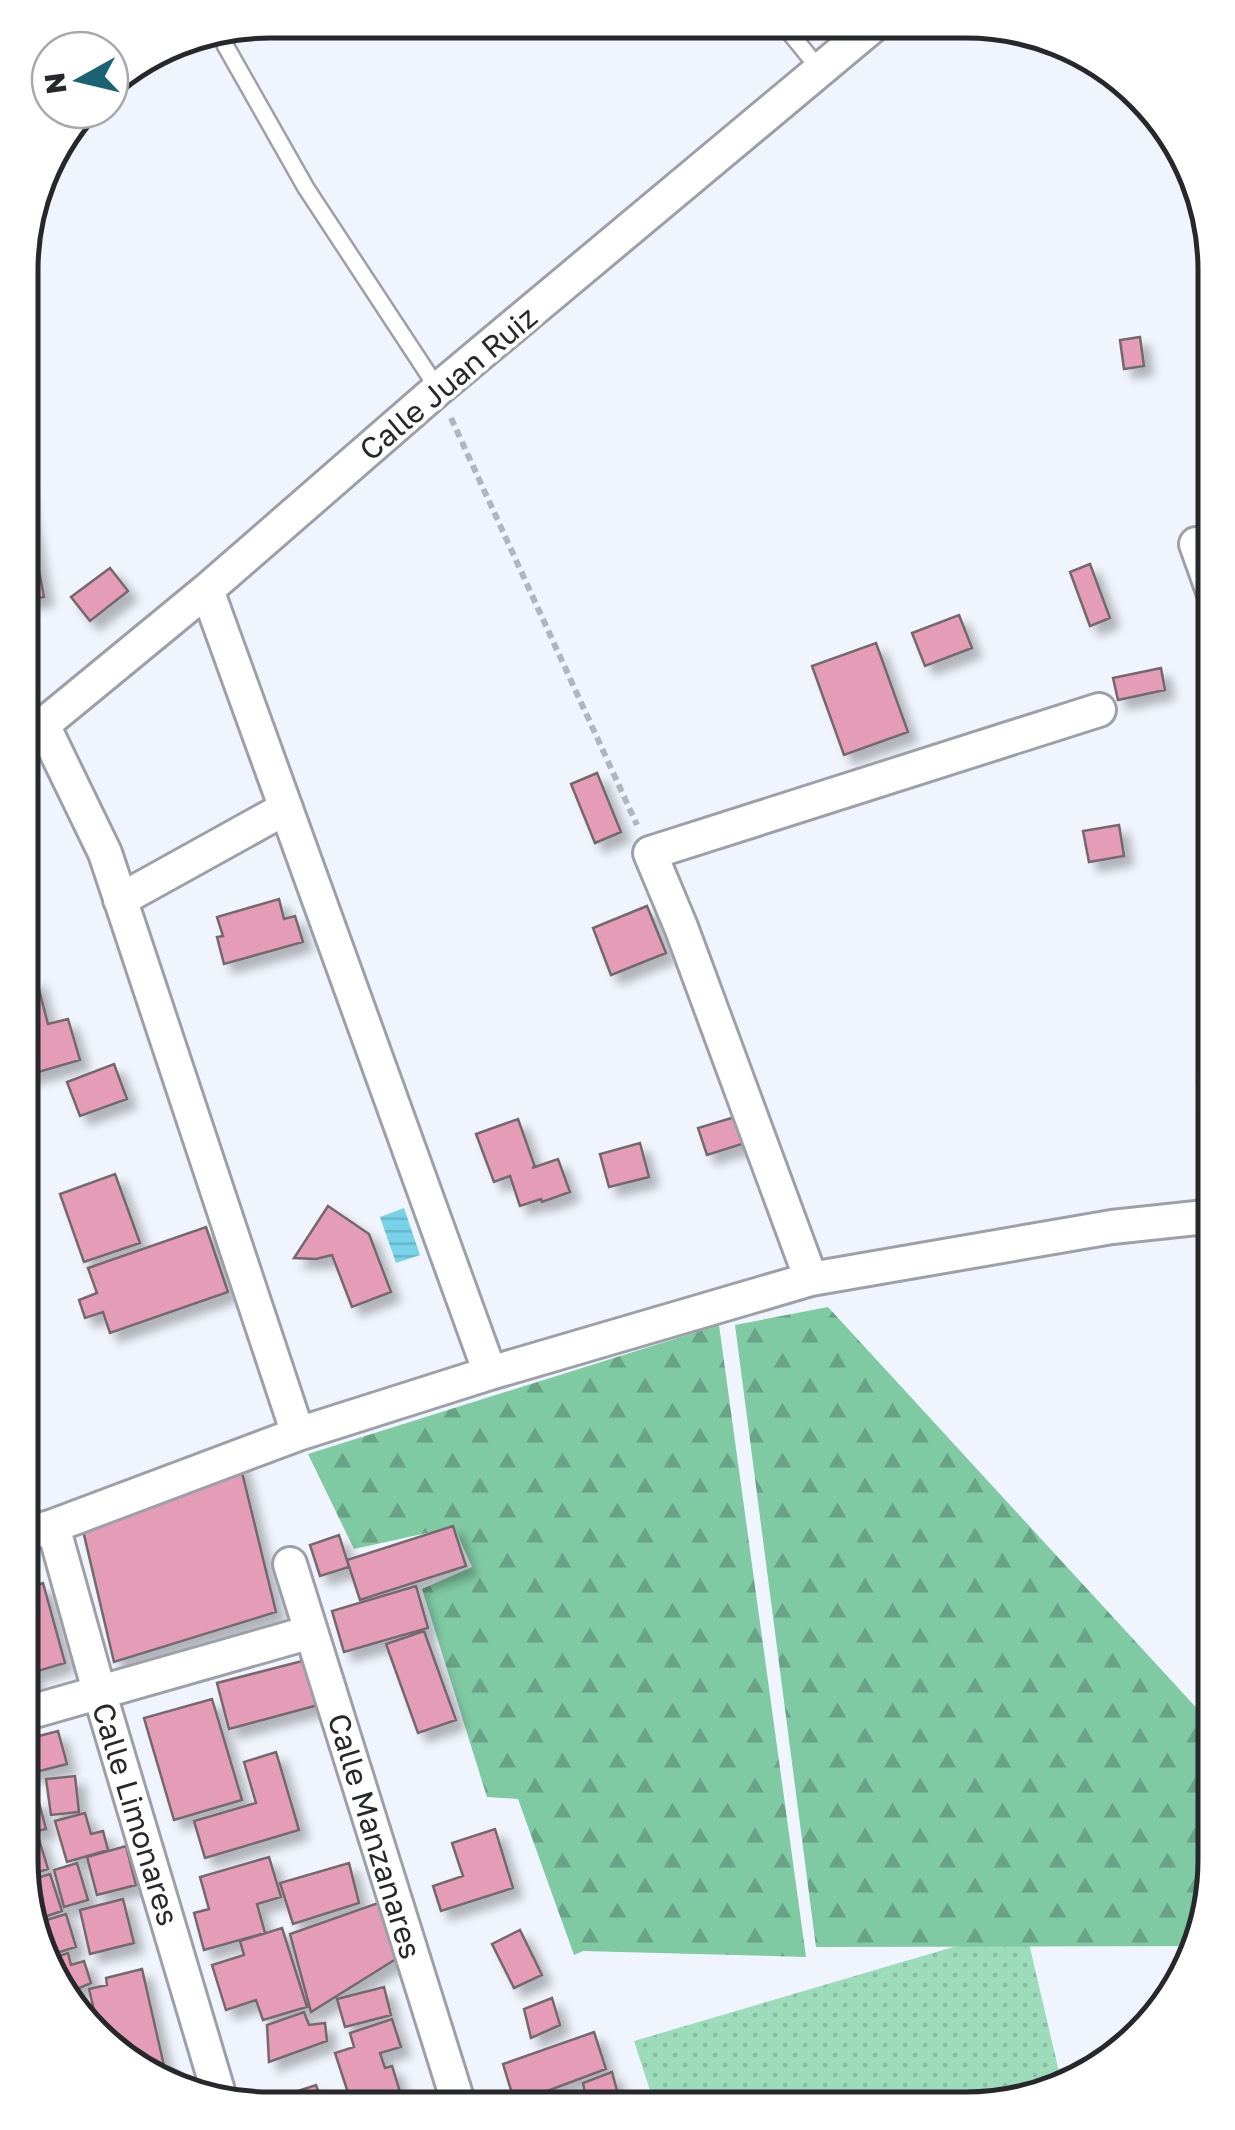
<svg xmlns="http://www.w3.org/2000/svg" width="1235" height="2130" font-family="'Golos Text',sans-serif">
<defs>
<pattern id="grass-dots" width="8" height="8" patternUnits="userSpaceOnUse" patternTransform="scale(2.5)"><rect width="8" height="8" fill="#9ddcba"/><path d="M2 2h.1M6 6h.1" fill="none" stroke="#87bda0" stroke-width="1.8" stroke-linecap="round"/></pattern>
<pattern id="forest-firs" width="22" height="20" patternUnits="userSpaceOnUse" patternTransform="scale(2.5)"><rect width="22" height="20" fill="#7fc9a3"/><path d="M5 1l3.5 6h-7zM16 11l3.5 6h-7z" fill="#68a385"/></pattern>
<pattern id="water-rules" width="6" height="5" patternUnits="userSpaceOnUse" patternTransform="scale(2.5)"><rect width="6" height="5" fill="#78d3e9"/><path d="M0 2.5h6" fill="none" stroke="#68b5c8"/></pattern>
<filter id="shadow"><feDropShadow dx="9" dy="9" stdDeviation="5" flood-color="#0004"/></filter>
</defs>
<rect width="100%" height="100%" fill="#f0f4fd"/>
<path fill="url(#grass-dots)" d="M 1025,1926 L 1063,2089 L 1060,2091 L 966,2110 L 656,2109 L 634,2041 Z"/>
<path fill="url(#forest-firs)" d="M 828,1307 L 1214,1727 L 1214,1877 L 1189,1946 L 816,1947 L 735,1325 Z
M 719,1325 L 806,1957 L 583,1951 L 574,1955 L 518,1799 L 487,1797 L 422,1589 L 472,1567 L 454,1527 L 354,1549 L 308,1454 Z"/>
<path fill="url(#water-rules)" d="M 404,1208 L 420,1255 L 396,1263 L 380,1217 Z"/>
<path fill="#e59cb6" stroke="#73696c" stroke-width="2.5" filter="url(#shadow)" d="M 1140,337 L 1144,366 L 1124,369 L 1120,340 Z
M 22,477 L 44,597 L 22,601 Z
M 1090,564 L 1110,618 L 1090,626 L 1070,572 Z
M 110,568 L 128,591 L 90,621 L 71,597 Z
M 959,615 L 972,648 L 925,666 L 912,633 Z
M 876,643 L 908,732 L 844,755 L 812,666 Z
M 1161,668 L 1165,690 L 1118,700 L 1113,678 Z
M 597,773 L 621,832 L 595,843 L 571,784 Z
M 1119,825 L 1124,856 L 1089,862 L 1083,831 Z
M 279,899 L 284,919 L 295,916 L 303,942 L 224,964 L 217,937 L 223,936 L 217,917 Z
M 647,906 L 666,953 L 611,975 L 593,928 Z
M 36,978 L 48,1024 L 68,1019 L 80,1060 L 21,1077 L 21,982 Z
M 114,1064 L 127,1099 L 80,1116 L 67,1082 Z
M 1215,1080 L 1215,1156 L 1203,1157 L 1197,1081 Z
M 738,1116 L 745,1143 L 707,1155 L 698,1128 Z
M 518,1119 L 535,1167 L 532,1168 L 558,1159 L 570,1192 L 542,1202 L 541,1199 L 520,1206 L 510,1176 L 494,1182 L 476,1134 Z
M 640,1143 L 649,1177 L 609,1187 L 600,1154 Z
M 115,1174 L 140,1243 L 84,1262 L 60,1194 Z
M 328,1206 L 369,1234 L 391,1292 L 352,1307 L 332,1255 L 316,1259 L 294,1258 Z
M 206,1227 L 228,1292 L 110,1333 L 103,1312 L 85,1318 L 79,1300 L 97,1293 L 88,1268 Z
M 239,1460 L 276,1612 L 114,1662 L 81,1522 Z
M 453,1526 L 466,1566 L 360,1600 L 347,1560 Z
M 339,1535 L 349,1567 L 320,1576 L 310,1545 Z
M 43,1583 L 65,1663 L 31,1673 L 38,1696 L 20,1701 L 20,1590 Z
M 416,1586 L 428,1628 L 344,1652 L 332,1611 Z
M 424,1631 L 456,1720 L 418,1733 L 386,1644 Z
M 306,1660 L 318,1705 L 229,1729 L 217,1683 Z
M 212,1699 L 242,1800 L 174,1820 L 144,1718 Z
M 58,1731 L 67,1764 L 28,1774 L 20,1741 Z
M 276,1752 L 299,1830 L 205,1858 L 194,1821 L 256,1803 L 244,1762 Z
M 75,1776 L 79,1812 L 51,1815 L 46,1779 Z
M 38,1799 L 46,1829 L 20,1835 L 20,1801 L 21,1803 Z
M 85,1813 L 91,1834 L 103,1831 L 108,1850 L 67,1862 L 55,1821 Z
M 495,1829 L 513,1888 L 441,1911 L 433,1886 L 463,1876 L 452,1843 Z
M 38,1836 L 48,1869 L 23,1877 L 20,1860 L 20,1842 Z
M 126,1846 L 136,1885 L 97,1895 L 87,1857 Z
M 269,1857 L 281,1897 L 257,1904 L 265,1933 L 204,1950 L 194,1913 L 209,1909 L 200,1877 Z
M 77,1863 L 88,1900 L 64,1907 L 54,1870 Z
M 349,1863 L 359,1903 L 293,1924 L 280,1883 Z
M 50,1874 L 62,1911 L 32,1921 L 24,1882 Z
M 123,1899 L 134,1943 L 90,1954 L 80,1910 Z
M 378,1903 L 396,1959 L 311,2012 L 290,1934 Z
M 66,1914 L 76,1947 L 41,1958 L 33,1924 Z
M 282,1928 L 307,2007 L 263,2020 L 256,2000 L 226,2010 L 212,1965 L 244,1955 L 240,1941 Z
M 520,1930 L 542,1975 L 514,1988 L 492,1944 Z
M 68,1953 L 71,1965 L 84,1961 L 91,1983 L 68,1993 L 43,1961 Z
M 142,1969 L 167,2079 L 117,2058 L 100,2036 L 89,1989 L 107,1985 L 106,1978 Z
M 384,1987 L 391,2015 L 345,2027 L 337,1999 Z
M 552,1998 L 560,2025 L 531,2038 L 524,2009 Z
M 304,2012 L 309,2025 L 325,2023 L 327,2041 L 269,2062 L 267,2025 Z
M 392,2019 L 401,2047 L 380,2053 L 385,2068 L 392,2066 L 405,2108 L 353,2108 L 335,2053 L 354,2047 L 350,2033 Z
M 594,2032 L 606,2069 L 515,2103 L 503,2064 Z
M 612,2072 L 622,2109 L 588,2109 L 583,2083 Z
M 316,2085 L 324,2108 L 252,2108 L 252,2106 Z"/>
<g fill="none" stroke-linecap="round" stroke-linejoin="round">
<g stroke="#9da0a8" stroke-width="20">
<path id="service" d="M 782,23 L 820,70
M 225,45 L 306,188 L 438,389"/>
</g>
<g stroke="#9da0a8" stroke-width="38">
<path id="minor" d="M 1196,544 L 1215,597
M 207,590 L 490,1373
M 43,725 L 105,853 L 298,1434
M 21,743 L 207,590 L 438,389 L 875,24
M 120,900 L 286,808
M 811,1279 L 1112,1227 L 1215,1216
M 53,1526 L 99,1691 L 221,2101
M 20,1536 L 53,1526 L 298,1434 L 490,1373 L 811,1279 L 681,927 L 650,853 L 1099,710
M 290,1564 L 460,2108
M 20,1715 L 311,1632"/>
</g>
<path stroke="#b2b5bd" stroke-width="6" stroke-dasharray="8 5" stroke-linecap="butt" d="M 451,418 L 637,825"/>
<use href="#service" stroke="#fff" stroke-width="15"/>
<use href="#minor" stroke="#fff" stroke-width="32"/>
</g>
<g text-anchor="middle" dominant-baseline="central" stroke-width="8" stroke-linejoin="round" paint-order="stroke">
<g font-size="30" fill="#27282c" stroke="#fff">
<text transform="translate(448 383) rotate(-40)">Calle Juan Ruiz</text>
<text transform="translate(136 1814) rotate(73)">Calle Limonares</text>
<text transform="translate(375 1836) rotate(73)">Calle Manzanares</text>
</g>
</g>
<path d="M0 0H1235V2130H0ZM270 38H966A232 232 0 0 1 1198 270V1860A232 232 0 0 1 966 2092H270A232 232 0 0 1 38 1860V270A232 232 0 0 1 270 38Z" fill="#fff" fill-rule="evenodd"/>
<path fill="none" stroke="#27282c" stroke-width="5" d="M270 38H966A232 232 0 0 1 1198 270V1860A232 232 0 0 1 966 2092H270A232 232 0 0 1 38 1860V270A232 232 0 0 1 270 38Z"/>
<g transform="translate(80 80) rotate(262)"><circle r="48" fill="#ffffff" stroke="#a9a9ab" stroke-width="2.5"/>
<path d="M0-8L18 38L0 25L-18 38Z" fill="#1b6272"/>
<text y="-15" font-size="28" font-weight="bold" text-anchor="middle" fill="#27282c">N</text>
</g>
</svg>
